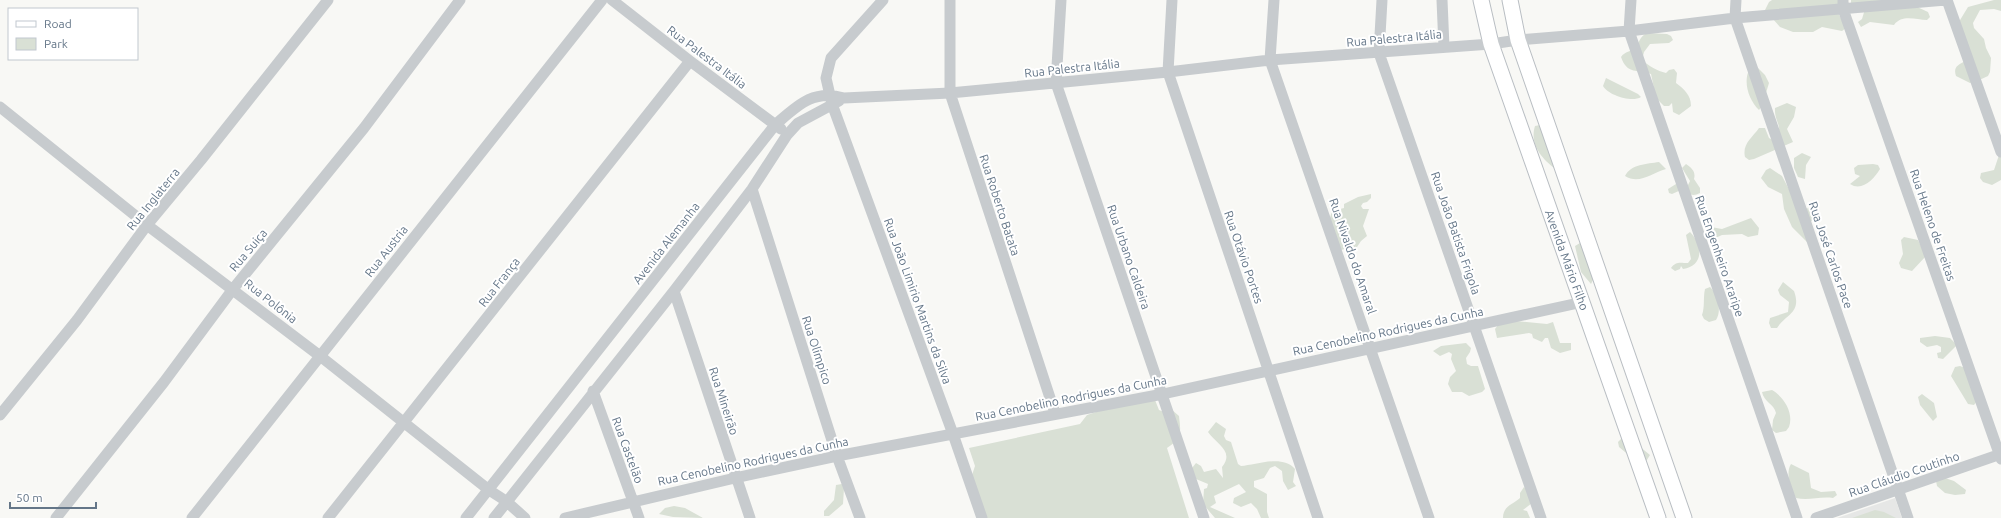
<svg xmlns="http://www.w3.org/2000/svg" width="2001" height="518" font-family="Ubuntu,sans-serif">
<rect width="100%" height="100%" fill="#f8f8f5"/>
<path fill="#e6e7e6" d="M 1895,498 L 1902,518 L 1837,518 Z"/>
<path fill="#d9e0d5" d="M 1772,0 L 1839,0 L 1837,11 L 1846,28 L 1842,31 L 1822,27 L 1813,32 L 1793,32 L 1780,27 L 1765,10 L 1769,2 Z
M 1851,0 L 1902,0 L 1928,12 L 1930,17 L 1927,20 C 1916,20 1902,14 1894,25 L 1870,22 L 1861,27 L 1858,22 L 1862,19 L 1865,9 L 1851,4 Z
M 1994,0 L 2001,0 L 2001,11 L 1994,9 L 1980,10 L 1973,23 L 1974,28 L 1984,39 L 1986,48 L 1991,58 L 1990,72 L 1988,76 L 1975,82 L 1970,83 L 1956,76 C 1953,67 1958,65 1965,61 L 1957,25 L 1968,7 Z
M 1647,33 L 1667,34 L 1671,36 L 1673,40 L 1669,43 L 1650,44 L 1644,52 L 1642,60 C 1649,66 1657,71 1666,73 L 1669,70 L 1674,69 L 1677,73 L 1676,83 C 1684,89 1691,95 1691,106 L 1679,115 L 1673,112 L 1672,103 L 1669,106 L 1664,106 L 1656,98 L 1651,74 C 1638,69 1627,75 1621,57 C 1625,51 1631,52 1635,48 C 1640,42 1639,37 1647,33 Z
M 1758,68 L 1765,75 L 1769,83 L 1762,106 L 1759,110 C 1749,100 1743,83 1749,70 Z
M 1606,78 L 1638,94 L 1641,97 C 1632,103 1608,95 1603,86 Z
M 1787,103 L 1796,107 L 1794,117 L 1787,129 L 1793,142 L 1754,159 L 1749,160 L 1745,157 C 1742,144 1752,138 1759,128 L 1765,128 L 1769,138 L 1773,140 C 1786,126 1774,124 1775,108 Z
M 1540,125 L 1557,170 C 1543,160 1529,145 1535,126 Z
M 2001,149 L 2001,180 L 1992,185 L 1983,182 L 1980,178 L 1981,173 L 1994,170 Z
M 1802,153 L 1811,157 L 1806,165 L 1805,179 L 1798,177 L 1794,168 L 1794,158 Z
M 1659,162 L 1666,169 C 1652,173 1639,185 1625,176 C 1631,164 1647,164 1659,162 Z
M 1686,164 C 1692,168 1696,172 1694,179 L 1700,188 L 1700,193 C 1693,197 1688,194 1681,190 L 1672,194 L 1669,193 L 1668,189 L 1676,184 L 1688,185 L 1690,181 L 1682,168 Z
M 1873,164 L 1878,165 L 1880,169 C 1874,179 1862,192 1850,184 L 1860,176 L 1855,174 L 1854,168 L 1858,165 Z
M 1770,168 L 1782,176 L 1791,193 L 1804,208 L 1814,209 L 1817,212 L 1817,217 L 1809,223 L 1807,242 L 1792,227 L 1784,209 L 1782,194 L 1768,187 L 1761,178 L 1766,170 Z
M 1371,194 L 1371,198 L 1367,202 L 1363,203 L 1361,206 L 1363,209 L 1369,209 L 1363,226 L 1367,236 L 1361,241 L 1355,250 L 1348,248 L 1341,250 L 1329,221 L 1332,211 L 1344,208 L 1344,204 L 1358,197 Z
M 1751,218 L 1759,228 L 1758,235 L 1748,237 L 1742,234 L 1722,235 L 1713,239 L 1707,231 L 1711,227 L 1722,229 Z
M 1690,232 C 1703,245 1704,266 1683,269 L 1681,266 L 1680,269 L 1675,271 L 1671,268 C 1676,261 1680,263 1688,263 L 1691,259 L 1686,235 Z
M 1904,237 L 1918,240 L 1926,256 L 1912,271 L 1901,268 L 1899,263 L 1903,254 L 1901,240 Z
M 1580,243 L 1583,245 L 1595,276 L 1591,284 L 1581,272 L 1575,246 Z
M 1783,282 L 1794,291 C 1802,313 1786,314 1777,328 L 1771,328 L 1769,323 L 1770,318 L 1788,312 L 1789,302 L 1780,295 L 1778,290 Z
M 1710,287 C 1718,294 1722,311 1716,320 L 1709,322 L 1704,319 L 1702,315 C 1705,307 1703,298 1705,289 Z
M 1516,321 L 1547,324 L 1553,322 L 1560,343 L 1571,343 L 1571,350 L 1560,353 L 1551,348 L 1548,338 L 1545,338 L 1542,342 L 1533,338 L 1532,334 L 1529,333 L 1497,338 L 1495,329 L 1498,325 Z
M 1935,336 L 1950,338 L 1957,345 L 1943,359 L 1938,358 L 1937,353 L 1941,352 L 1941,347 L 1937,345 L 1927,347 L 1920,342 L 1920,338 Z
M 1466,343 L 1471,348 L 1470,352 L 1466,358 L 1467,364 L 1471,366 L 1478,366 L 1485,389 L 1482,392 L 1469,396 L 1462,392 L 1452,392 L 1448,384 L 1450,377 L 1456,371 L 1451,359 L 1452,354 L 1449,352 L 1440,356 L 1433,351 L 1441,346 Z
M 1960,366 L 1965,368 L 1977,401 L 1974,405 L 1968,404 L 1951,376 L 1955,367 Z
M 1772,390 C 1784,397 1794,413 1789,427 L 1786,431 L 1776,433 L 1772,430 L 1773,420 L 1776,413 C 1774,404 1764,402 1762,392 Z
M 1922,394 L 1934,403 L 1937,417 L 1933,421 L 1920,405 L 1918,397 Z
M 1155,400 L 1159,410 L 1164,412 L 1171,409 L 1179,416 C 1181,433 1182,438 1167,448 L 1189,518 L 985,518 L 972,475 L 975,466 L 969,448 L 1080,424 L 1087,415 L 1102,410 Z
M 1216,422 L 1226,429 L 1224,436 L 1226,440 L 1231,442 L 1238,464 L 1241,466 C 1256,465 1283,454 1295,469 L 1293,482 L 1296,486 L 1288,490 L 1283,481 L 1282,471 L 1275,466 L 1270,468 L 1264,478 L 1254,481 L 1254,487 L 1267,494 L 1267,512 L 1269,518 L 1261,518 L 1257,509 L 1251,503 L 1241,507 L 1233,503 L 1234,498 L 1246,492 L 1239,484 L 1214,496 L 1216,503 L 1210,507 L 1235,518 L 1215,518 L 1203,504 L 1204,489 L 1207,488 L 1208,484 L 1196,479 L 1192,468 L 1196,463 L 1201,466 L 1204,472 L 1216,469 L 1223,478 L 1222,467 C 1235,451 1216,444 1208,432 Z
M 1622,438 L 1639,446 L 1650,455 L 1645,463 L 1631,457 L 1619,447 L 1618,442 Z
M 1791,464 L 1809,473 L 1811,488 L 1821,492 L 1835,491 L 1837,495 L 1833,498 C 1820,496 1809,501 1796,498 C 1791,490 1785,473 1791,464 Z
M 1945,478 L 1954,481 L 1966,490 L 1965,494 L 1955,495 L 1945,493 L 1937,486 L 1936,481 Z
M 842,484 L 844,488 L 843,504 L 829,516 L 824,516 L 824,511 L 834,500 L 836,485 Z
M 1524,487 L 1528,490 L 1532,503 L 1523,510 L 1527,511 L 1530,518 L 1503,518 C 1503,506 1512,505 1520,498 L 1520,493 Z
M 674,506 L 685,508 L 703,518 L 673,517 L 659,514 L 665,508 Z
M 1875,510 L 1884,512 L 1896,518 L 1852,518 Z"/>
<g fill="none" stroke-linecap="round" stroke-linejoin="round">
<g stroke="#b9bec3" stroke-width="17">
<path id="secondary" d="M 1481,0 L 1491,44 L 1658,518
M 1510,0 L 1518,40 L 1684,518"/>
</g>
<path stroke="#c7cbce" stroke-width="11" d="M 612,0 L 690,61 L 781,129
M 883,0 L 831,58 L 826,78 L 832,104 L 953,434 L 982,518
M 950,0 L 950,93 L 1055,413
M 1061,0 L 1056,83 L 1204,518
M 1172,0 L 1168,72 L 1318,518
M 1274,0 L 1270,60 L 1429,518
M 1382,0 L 1379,53 L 1541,518
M 1442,0 L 1444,47
M 1631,0 L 1629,31 L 1797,518
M 1736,0 L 1735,18 L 1908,518
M 1843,0 L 1843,9 L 2001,459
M 1947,0 L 2001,152
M 0,107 L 147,225 L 320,356 L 489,490 L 506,501 L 525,518
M 752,189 L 837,456 L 860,518
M 674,291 L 750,518
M 593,391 L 639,518
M 0,415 L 77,320 L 147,225 L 201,160 L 328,0
M 56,518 L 164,382 L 233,289 L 364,128 L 460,0
M 192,518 L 602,0
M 328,518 L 690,61
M 466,518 L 775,125 C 798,105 813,89 844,98 L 950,93 L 1168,72 L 1270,60 L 1491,44 L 1518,40 L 1629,31 L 1735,18 L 1946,0
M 494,518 L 674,291 L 752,189 L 787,135 L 798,123 L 839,101
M 565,518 L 735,478 L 837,456 L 1163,394 L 1583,302
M 1816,518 L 2001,454"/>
<use href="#secondary" stroke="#fff" stroke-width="15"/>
</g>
<g text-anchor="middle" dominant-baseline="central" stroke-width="4" stroke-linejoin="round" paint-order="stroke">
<g font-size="12" fill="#647688" stroke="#fff">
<text transform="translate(1394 38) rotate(-5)">Rua Palestra Itália</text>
<text transform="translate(707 57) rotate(37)">Rua Palestra Itália</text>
<text transform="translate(1072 68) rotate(-6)">Rua Palestra Itália</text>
<text transform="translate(153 199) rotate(-51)">Rua Inglaterra</text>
<text transform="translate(1000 205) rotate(72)">Rua Roberto Batata</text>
<text transform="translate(1933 225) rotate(71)">Rua Heleno de Freitas</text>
<text transform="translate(1456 233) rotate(71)">Rua João Batista Frigola</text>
<text transform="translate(666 243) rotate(-52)">Avenida Alemanha</text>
<text transform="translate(248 250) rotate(-50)">Rua Suiça</text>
<text transform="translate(386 251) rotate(-52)">Rua Austria</text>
<text transform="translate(1831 255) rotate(71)">Rua José Carlos Pace</text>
<text transform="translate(1353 256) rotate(71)">Rua Nivaldo do Amaral</text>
<text transform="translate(1720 256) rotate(71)">Rua Engenheiro Araripe</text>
<text transform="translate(1129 257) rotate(71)">Rua Urbano Caldeira</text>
<text transform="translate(1244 257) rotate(71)">Rua Otávio Portes</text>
<text transform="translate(1567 260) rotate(70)">Avenida Mário Filho</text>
<text transform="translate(499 282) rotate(-52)">Rua França</text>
<text transform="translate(271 301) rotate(38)">Rua Polônia</text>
<text transform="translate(918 301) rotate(70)">Rua João Limirio Martins da Silva</text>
<text transform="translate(1388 331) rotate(-12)">Rua Cenobelino Rodrigues da Cunha</text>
<text transform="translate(817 350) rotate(72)">Rua Olímpico</text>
<text transform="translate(1071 398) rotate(-11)">Rua Cenobelino Rodrigues da Cunha</text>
<text transform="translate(724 401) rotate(72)">Rua Mineirão</text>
<text transform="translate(628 450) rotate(70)">Rua Castelão</text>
<text transform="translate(753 461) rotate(-12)">Rua Cenobelino Rodrigues da Cunha</text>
<text transform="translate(1904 474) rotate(-19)">Rua Cláudio Coutinho</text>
</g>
</g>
<rect x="8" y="8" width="130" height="52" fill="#ffffff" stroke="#c1c8cf"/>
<rect x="16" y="21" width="20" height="6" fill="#ffffff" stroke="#c1c8cf"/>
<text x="44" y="28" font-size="12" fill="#647688">Road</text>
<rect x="16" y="38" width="20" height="12" fill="#d9e0d5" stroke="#c1c8cf"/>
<text x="44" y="48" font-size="12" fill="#647688">Park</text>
<path d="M10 502v6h86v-6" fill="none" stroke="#647688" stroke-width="2"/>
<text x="16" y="502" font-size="12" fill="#647688" stroke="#ffffff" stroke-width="3" paint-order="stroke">50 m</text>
</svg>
